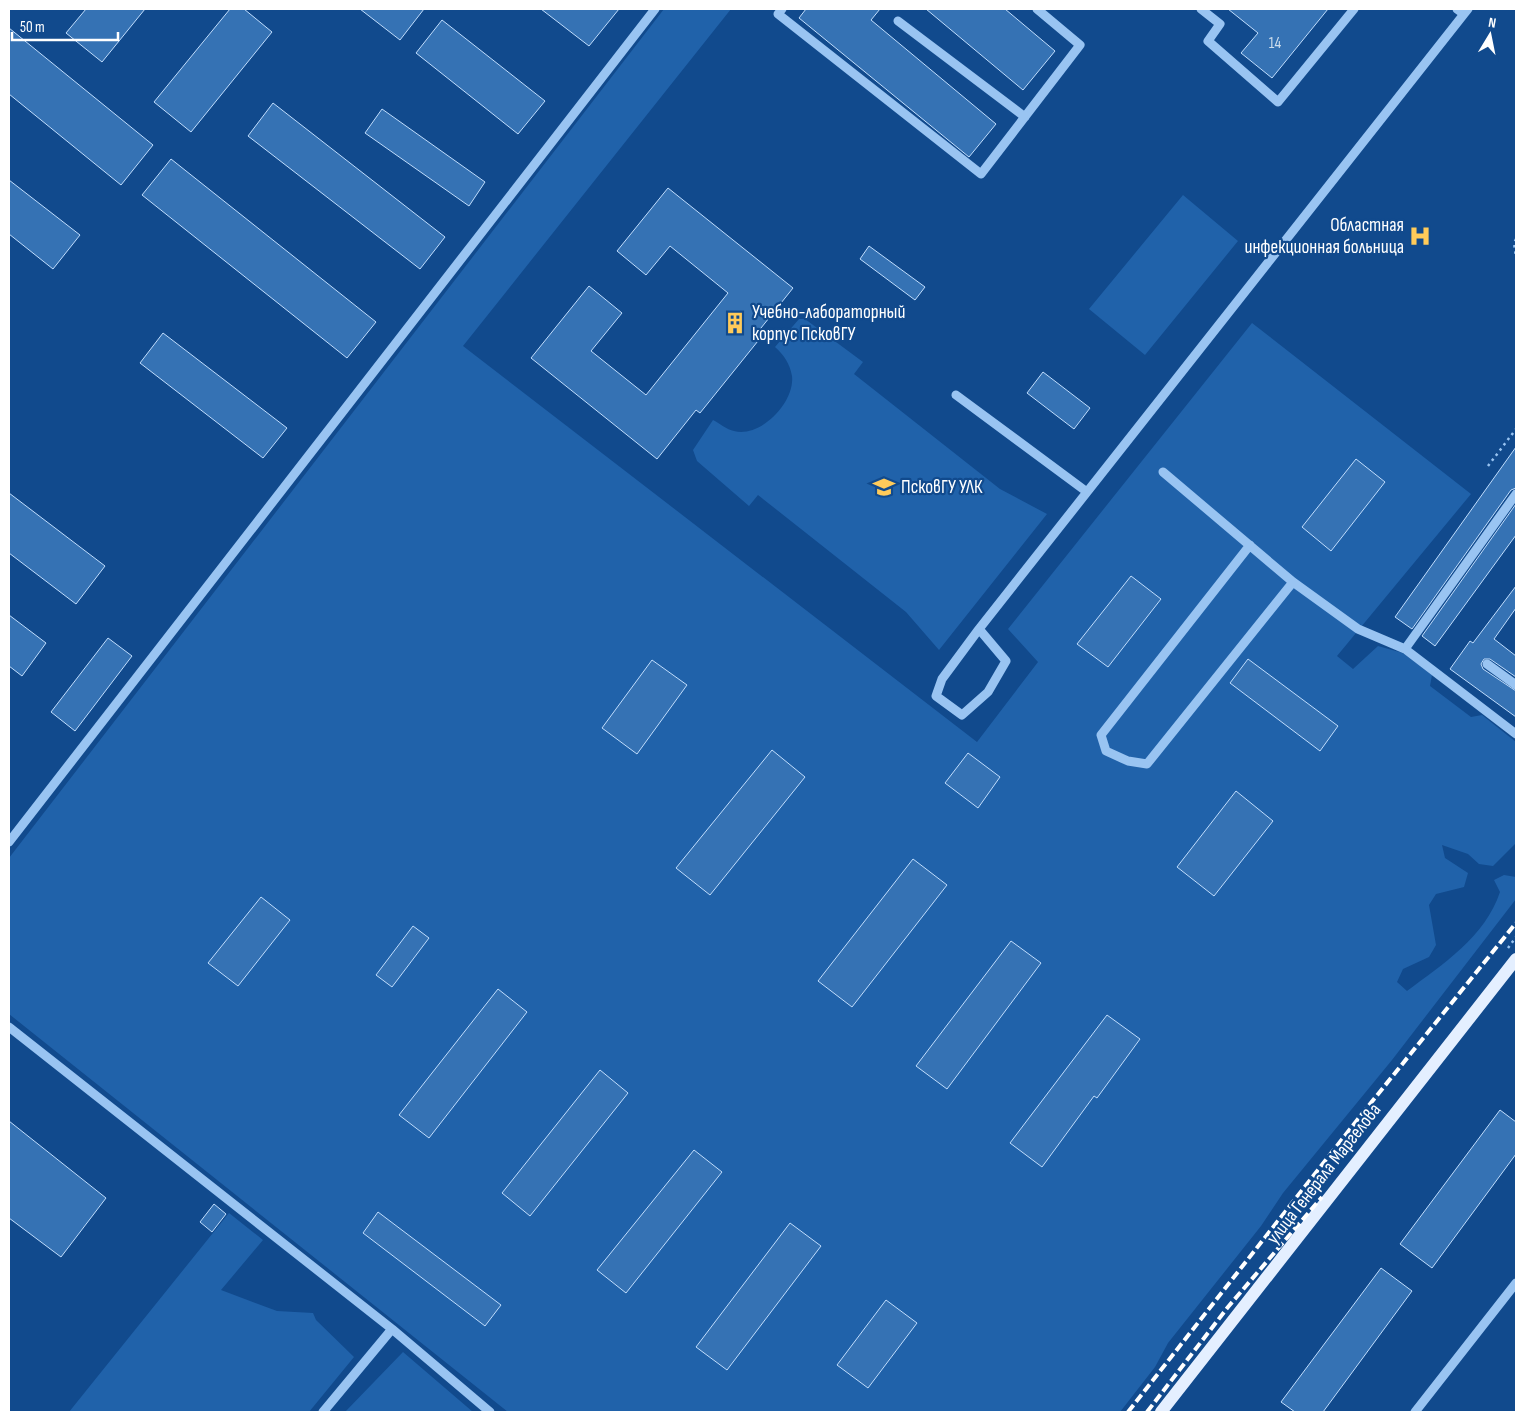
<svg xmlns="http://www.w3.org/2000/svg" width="1525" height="1421" font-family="'Sofia Sans Condensed',sans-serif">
<rect width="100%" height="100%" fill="#114a8d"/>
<path fill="#2062aa" d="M 664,9 L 731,9 L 463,346 L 977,742 L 1038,662 L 1008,629 L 1252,323 L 1471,494 L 1337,656 L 1353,669 L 1378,646 L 1403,653 L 1432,675 L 1430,686 L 1471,717 L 1482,715 L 1516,742 L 1516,843 L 1493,866 L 1479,864 L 1468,854 L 1442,845 L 1445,858 L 1468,873 L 1464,887 L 1436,894 L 1429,905 L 1436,945 L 1429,957 L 1403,969 L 1397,982 L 1407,991 C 1443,964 1485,937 1500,892 L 1494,880 L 1504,875 L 1516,877 L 1516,899 L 1392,1060 L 1283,1193 L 1261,1226 L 1168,1343 L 1155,1367 L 1120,1412 L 508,1412 L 9,1014 L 9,858 Z
M 1183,195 L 1238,241 L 1145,355 L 1089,309 Z
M 799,319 L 805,319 L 863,362 L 854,374 L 1000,489 L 1047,514 L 939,650 L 906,612 L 758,495 L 749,506 L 697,461 L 693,450 L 713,420 C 719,423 727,430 734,431 C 760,438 795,403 792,376 C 790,364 784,355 775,347 Z
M 229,1213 L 263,1240 L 221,1290 L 277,1311 L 313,1313 L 316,1320 L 354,1357 L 309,1412 L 69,1412 Z
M 403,1352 L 473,1412 L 345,1412 Z"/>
<path fill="#3572b4" stroke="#c0ddfd" d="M 86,9 L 145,9 L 102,62 L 66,33 Z
M 230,9 L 244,9 L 272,32 L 191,132 L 154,102 Z
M 360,9 L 424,9 L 400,40 Z
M 541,9 L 619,9 L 589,46 Z
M 806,9 L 880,9 L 871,20 L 996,124 L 969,157 L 799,18 Z
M 926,9 L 1005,9 L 1055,51 L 1023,90 Z
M 1228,9 L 1328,9 L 1272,78 L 1241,53 L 1258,33 Z
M 442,20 L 545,101 L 518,134 L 416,53 Z
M 9,28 L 153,145 L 121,185 L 9,94 Z
M 273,103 L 445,237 L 420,269 L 248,136 Z
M 382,109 L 485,182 L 469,206 L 365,133 Z
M 171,159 L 376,322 L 347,358 L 142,195 Z
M 9,180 L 80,235 L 53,269 L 9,234 Z
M 668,188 L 793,288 L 757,333 L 762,336 L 700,413 L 696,410 L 657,459 L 531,358 L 589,286 L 622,313 L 591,351 L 646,395 L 728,293 L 670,246 L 646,275 L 617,251 Z
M 869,246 L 925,287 L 915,300 L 860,259 Z
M 163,333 L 287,428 L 263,458 L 140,363 Z
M 1043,372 L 1090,408 L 1074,429 L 1027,393 Z
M 1516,447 L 1516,488 L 1511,490 L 1412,629 L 1395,617 Z
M 1356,459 L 1385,482 L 1331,551 L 1302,527 Z
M 9,493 L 105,566 L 76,604 L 9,553 Z
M 1516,504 L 1516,535 L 1435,646 L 1422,636 Z
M 1131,576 L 1161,599 L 1108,667 L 1077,644 Z
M 1516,586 L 1516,608 L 1494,639 L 1516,656 L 1516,677 L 1490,659 L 1484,659 L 1481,664 L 1483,669 L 1516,691 L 1516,717 L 1450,669 L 1470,641 L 1473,643 Z
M 9,615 L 46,643 L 22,676 L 9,666 Z
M 108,638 L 132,656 L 75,731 L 51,712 Z
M 1248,659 L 1338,726 L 1320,751 L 1230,683 Z
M 652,660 L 687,685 L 637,754 L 602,728 Z
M 772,750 L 805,777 L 710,895 L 676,868 Z
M 968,753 L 1000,777 L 978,808 L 945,783 Z
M 1236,791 L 1273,821 L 1214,896 L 1177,867 Z
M 913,859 L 947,885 L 852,1007 L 818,981 Z
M 261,897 L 290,920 L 238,986 L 208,963 Z
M 413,926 L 429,938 L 392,987 L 376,975 Z
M 1011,941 L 1041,963 L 947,1089 L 916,1066 Z
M 498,989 L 527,1012 L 429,1138 L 399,1115 Z
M 1107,1015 L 1140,1039 L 1097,1098 L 1094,1096 L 1042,1167 L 1010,1143 Z
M 600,1070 L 628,1093 L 530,1216 L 502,1193 Z
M 1500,1110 L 1516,1122 L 1516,1154 L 1432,1268 L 1400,1244 Z
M 9,1121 L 106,1198 L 61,1257 L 9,1218 Z
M 694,1150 L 722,1172 L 626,1293 L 597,1270 Z
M 214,1204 L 226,1214 L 212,1232 L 200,1222 Z
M 378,1212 L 501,1305 L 485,1326 L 363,1233 Z
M 790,1223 L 821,1246 L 727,1370 L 696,1347 Z
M 1381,1268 L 1412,1291 L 1323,1412 L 1295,1412 L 1281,1402 Z
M 886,1300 L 917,1323 L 868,1388 L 837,1365 Z"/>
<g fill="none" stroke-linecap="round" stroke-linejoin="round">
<path stroke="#99c4f2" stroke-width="2.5" stroke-dasharray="2.5 4" stroke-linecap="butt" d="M 1516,239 L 1514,243 L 1516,257
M 1488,466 L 1516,429
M 1508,948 L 1516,937"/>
<path stroke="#99c4f2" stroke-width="9" d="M 782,9 L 778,14 L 981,174 L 1080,45 L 1037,9
M 1201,9 L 1220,24 L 1208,41 L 1278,102 L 1354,9
M 1457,9 L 1464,14 L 1468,9
M 898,21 L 1025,117
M 956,395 L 1087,492
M 1163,472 L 1293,582 L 1358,629 L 1405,649
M 1516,494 L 1405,649 L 1516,734
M 1250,545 L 1101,735 L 1106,751 L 1128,761 L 1147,764 L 1293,582
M 979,629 L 1006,661 L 988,692 L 962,715 L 936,696 L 942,679 L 979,629 L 1464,14
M 1487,664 L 1516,685
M 9,842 L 655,9
M 9,1027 L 392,1329 L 490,1412
M 323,1412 L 392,1329
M 1415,1412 L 1516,1283"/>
<path stroke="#e4efff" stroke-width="12" d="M 1161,1412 L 1516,959"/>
<path stroke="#fff" stroke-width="4" stroke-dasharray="9 4" stroke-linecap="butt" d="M 1128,1412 L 1358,1119 L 1516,923
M 1147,1412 L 1228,1307 L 1322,1197"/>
</g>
<defs>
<g id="hospital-bare" transform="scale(1.725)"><path d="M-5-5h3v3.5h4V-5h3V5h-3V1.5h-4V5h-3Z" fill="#ffcb5a" stroke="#114a8d" stroke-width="2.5" paint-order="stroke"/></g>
<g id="building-bare" transform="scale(1.725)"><path d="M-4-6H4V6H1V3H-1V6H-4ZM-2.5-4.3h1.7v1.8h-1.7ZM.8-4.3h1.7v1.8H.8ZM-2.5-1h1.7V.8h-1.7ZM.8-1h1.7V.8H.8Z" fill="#ffcb5a" stroke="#114a8d" stroke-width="2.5" paint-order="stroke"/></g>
<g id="university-bare" transform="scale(1.725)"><path d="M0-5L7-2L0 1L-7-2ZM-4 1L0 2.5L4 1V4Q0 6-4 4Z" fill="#ffcb5a" stroke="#114a8d" stroke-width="2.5" paint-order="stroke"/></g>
</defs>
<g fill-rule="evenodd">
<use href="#hospital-bare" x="1420" y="236"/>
<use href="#building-bare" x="735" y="323"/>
<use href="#university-bare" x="884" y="487"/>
</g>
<g text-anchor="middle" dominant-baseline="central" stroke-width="4.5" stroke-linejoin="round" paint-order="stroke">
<g font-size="16" fill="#ccdcec">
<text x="1275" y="43">14</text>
</g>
<g font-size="19" fill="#fff" stroke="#114a8d" text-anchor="start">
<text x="1404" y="225" text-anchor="end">Областная<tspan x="1404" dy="22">инфекционная больница</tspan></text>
<text x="752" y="312">Учебно-лабораторный<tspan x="752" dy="22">корпус ПсковГУ</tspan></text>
<text x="901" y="487">ПсковГУ УЛК</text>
</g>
<g font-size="19" fill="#fff" stroke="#114a8d">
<text transform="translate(1324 1174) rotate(-52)">улица Генерала Маргелова</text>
</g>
</g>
<rect width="1525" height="1421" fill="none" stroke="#ffffff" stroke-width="20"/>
<g transform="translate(1490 35) rotate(10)" stroke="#114a8d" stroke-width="4" paint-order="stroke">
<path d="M0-4L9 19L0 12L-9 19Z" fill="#ffffff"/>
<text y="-8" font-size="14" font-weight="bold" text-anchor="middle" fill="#ffffff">N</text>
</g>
<path d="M12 32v8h106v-8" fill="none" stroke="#ffffff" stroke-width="2.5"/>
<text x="20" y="32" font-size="15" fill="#ffffff" stroke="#114a8d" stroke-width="4" paint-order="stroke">50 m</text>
</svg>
